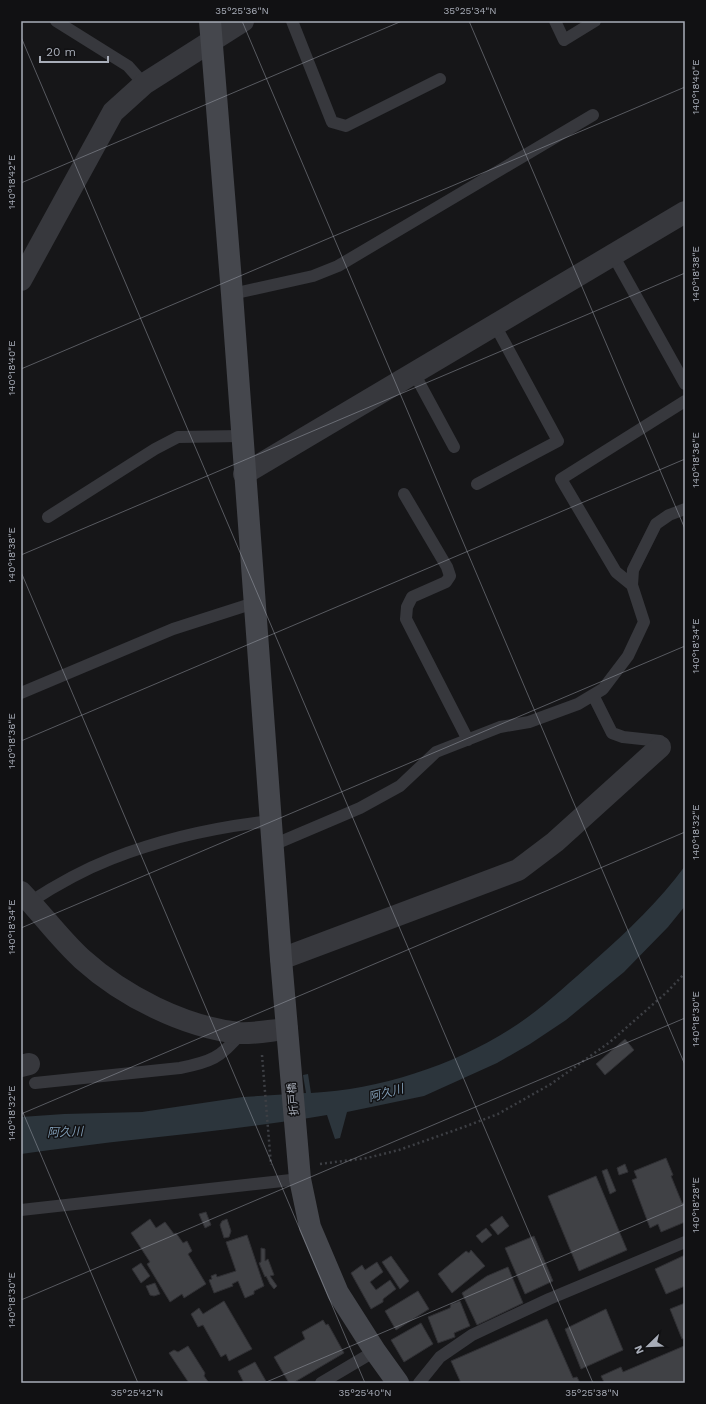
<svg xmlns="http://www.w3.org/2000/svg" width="706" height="1404" font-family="'Work Sans','Noto Sans JP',sans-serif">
<rect width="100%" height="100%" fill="#161618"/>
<path fill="#2c353c" d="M 685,866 L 685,906 L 668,927 L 624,972 L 566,1020 L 530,1044 L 497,1063 L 424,1096 L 347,1112 L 340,1138 L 335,1139 L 327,1115 C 226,1132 123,1139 21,1154 L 21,1117 L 64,1114 L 142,1112 L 243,1097 L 306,1093 L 303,1075 L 308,1074 L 311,1093 C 383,1089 458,1064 518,1024 C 546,1005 570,982 595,960 C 628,931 659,901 685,866 Z"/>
<path fill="#404145" stroke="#303034" d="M 625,1039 L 634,1050 L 605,1075 L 596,1064 Z
M 666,1158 L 673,1175 L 671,1176 L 682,1203 L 685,1203 L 685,1222 L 661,1232 L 658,1224 L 650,1228 L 632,1180 L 637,1178 L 634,1171 Z
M 625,1164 L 628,1172 L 619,1175 L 617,1168 Z
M 607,1169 L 616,1191 L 610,1194 L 602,1171 Z
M 596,1176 L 627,1250 L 579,1271 L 548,1196 Z
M 206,1212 L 211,1225 L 205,1228 L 199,1214 Z
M 502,1216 L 509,1226 L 498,1235 L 490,1225 Z
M 150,1219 L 156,1228 L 165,1222 L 174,1234 L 176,1233 L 183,1243 L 187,1241 L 192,1251 L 188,1254 L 206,1284 L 184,1298 L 182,1294 L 170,1302 L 147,1264 L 150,1262 L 131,1233 Z
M 227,1219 L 231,1231 L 229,1237 L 224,1238 L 220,1225 L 222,1221 Z
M 486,1228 L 492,1235 L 482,1243 L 476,1236 Z
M 247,1235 L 264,1286 L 254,1291 L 254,1294 L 245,1298 L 238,1281 L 232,1284 L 233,1286 L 214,1293 L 209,1280 L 212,1279 L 211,1276 L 216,1274 L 217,1277 L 236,1271 L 226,1242 Z
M 534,1236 L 553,1281 L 525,1294 L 505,1248 Z
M 261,1248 L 265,1249 L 265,1261 L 268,1259 L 274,1275 L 270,1276 L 277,1286 L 274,1289 L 270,1284 L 266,1276 L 265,1277 L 259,1263 L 261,1262 Z
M 471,1250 L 485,1266 L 452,1293 L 438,1274 L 466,1251 L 469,1253 Z
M 685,1255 L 685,1286 L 666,1294 L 655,1269 Z
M 391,1256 L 409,1281 L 400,1289 L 382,1262 Z
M 377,1262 L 383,1272 L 370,1282 L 376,1290 L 390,1280 L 396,1289 L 383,1299 L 383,1302 L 371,1309 L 351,1273 L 362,1265 L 365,1270 Z
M 141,1263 L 150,1276 L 141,1283 L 132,1269 Z
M 508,1267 L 523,1303 L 477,1325 L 462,1293 L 487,1276 Z
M 155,1283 L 160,1294 L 154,1296 L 150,1295 L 146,1286 Z
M 418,1291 L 429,1309 L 396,1330 L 385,1311 Z
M 224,1301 L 252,1349 L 229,1361 L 226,1354 L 221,1357 L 203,1325 L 198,1327 L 191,1314 L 199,1308 L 203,1314 Z
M 460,1301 L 470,1326 L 454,1333 L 455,1337 L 438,1343 L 428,1317 L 450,1308 L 451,1304 Z
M 685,1303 L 685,1338 L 682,1339 L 670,1309 Z
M 606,1309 L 623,1350 L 581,1369 L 565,1329 Z
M 547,1319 L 573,1378 L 577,1377 L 580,1383 L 461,1383 L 451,1361 Z
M 323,1320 L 326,1325 L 328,1324 L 344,1353 L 293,1383 L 289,1383 L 274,1357 L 305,1339 L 302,1332 Z
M 421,1323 L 433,1344 L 404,1362 L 391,1340 Z
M 188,1346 L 205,1373 L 204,1376 L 209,1383 L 189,1383 L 169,1353 L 174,1350 L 178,1352 Z
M 684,1346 L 685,1350 L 685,1382 L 602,1383 L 604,1382 L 601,1376 L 621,1367 L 623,1372 Z
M 255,1362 L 267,1383 L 244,1383 L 238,1371 Z"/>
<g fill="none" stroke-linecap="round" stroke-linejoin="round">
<path stroke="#3d3f44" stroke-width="2.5" stroke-dasharray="2 3" stroke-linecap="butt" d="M 262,1055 L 271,1165
M 320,1164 L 367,1158 L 399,1150 L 464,1127 L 498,1114 L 551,1084 L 610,1042 L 667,992 L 685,973"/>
<path stroke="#37383d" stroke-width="12" d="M 56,21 L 128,66 L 144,84
M 292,21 L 332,122 L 346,126 L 440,79
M 555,21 L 564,40 L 595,21
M 613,255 L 685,384
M 232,294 L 313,276 L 338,266 L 593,115
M 414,373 L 454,447
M 477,484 L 558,441 L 495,325
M 404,494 L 447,567 L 450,576 L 446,582 L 412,597 L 407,607 L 406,619 L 468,740
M 48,517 L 155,449 L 178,437 L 241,436
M 632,585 L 616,572 L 561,479 L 685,401
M 21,693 L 173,629 L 254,603
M 593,695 L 612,733 L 623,737 L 660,741 L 660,747
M 273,845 L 360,808 L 400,786 L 436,752 L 500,727 L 529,722 L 578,704 L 603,689 L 628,656 L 644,622 L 632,585 L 633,570 L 656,524 L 669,515 L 685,509
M 30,902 C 56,885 83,870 111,859 C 162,839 217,827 271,821
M 35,1083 L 180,1068 C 210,1062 221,1058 241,1033
M 21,1210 L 300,1179
M 321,1383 L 375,1351
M 419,1383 L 440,1357 L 472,1335 L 549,1299 L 685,1242"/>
<path stroke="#37383d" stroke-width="22" d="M 21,280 L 113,112 L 144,84 L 243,21
M 244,474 L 685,212
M 21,892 C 42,914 60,939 82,959 C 123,996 184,1027 239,1033 C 254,1034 273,1030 287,1029
M 281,959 L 518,870 L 555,842 L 660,747
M 21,1066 L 29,1064"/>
<path stroke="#45474d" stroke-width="22" d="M 210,21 L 232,294 L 281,959 L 300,1179 L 310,1227 L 338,1293 L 375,1351 L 398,1383"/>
</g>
<path fill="none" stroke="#a8adb8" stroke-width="1" stroke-opacity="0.45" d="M 242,21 L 685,1065M 469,21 L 685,529M 21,37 L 593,1383M 21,183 L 402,21M 21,369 L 685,87M 21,555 L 685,273M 21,572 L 365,1383M 21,741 L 685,459M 21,928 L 685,646M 21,1108 L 138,1383M 21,1114 L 685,832M 21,1300 L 685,1018M 264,1383 L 685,1204"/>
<g text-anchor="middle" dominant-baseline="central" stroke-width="3" stroke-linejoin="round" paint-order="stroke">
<g font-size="11" fill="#a8adb8" stroke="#111113">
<text transform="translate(293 1099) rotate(-95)">折戸橋</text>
</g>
<g font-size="12" font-style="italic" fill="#7f9bb3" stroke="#111113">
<text transform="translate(386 1093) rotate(-15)">阿久川</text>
<text transform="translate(65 1132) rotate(-2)">阿久川</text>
</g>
</g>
<rect width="706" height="1404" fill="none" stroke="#111113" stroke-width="44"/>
<g transform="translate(648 1346) rotate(247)" stroke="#111113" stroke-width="3" paint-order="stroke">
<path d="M0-3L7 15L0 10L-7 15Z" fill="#a8adb8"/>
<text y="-6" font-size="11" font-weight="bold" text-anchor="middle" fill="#a8adb8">N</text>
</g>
<path d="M40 56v6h68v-6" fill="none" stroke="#a8adb8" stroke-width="2"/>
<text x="46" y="56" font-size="12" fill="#a8adb8" stroke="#111113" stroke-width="3" paint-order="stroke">20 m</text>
<rect x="22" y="22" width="662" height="1360" fill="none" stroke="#a8adb8" stroke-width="1.5"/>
<g font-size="10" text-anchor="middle" fill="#a8adb8">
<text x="242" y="14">35°25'36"N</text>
<text x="470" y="14">35°25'34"N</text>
<text transform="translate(695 87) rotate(-90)" y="4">140°18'40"E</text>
<text transform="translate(11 182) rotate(-90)" y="4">140°18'42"E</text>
<text transform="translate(695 274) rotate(-90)" y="4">140°18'38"E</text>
<text transform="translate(11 368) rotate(-90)" y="4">140°18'40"E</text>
<text transform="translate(695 460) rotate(-90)" y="4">140°18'36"E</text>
<text transform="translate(11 555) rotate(-90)" y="4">140°18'38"E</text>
<text transform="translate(695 646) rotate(-90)" y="4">140°18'34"E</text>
<text transform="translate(11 741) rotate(-90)" y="4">140°18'36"E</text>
<text transform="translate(695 832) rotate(-90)" y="4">140°18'32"E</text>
<text transform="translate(11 927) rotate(-90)" y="4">140°18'34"E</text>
<text transform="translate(695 1019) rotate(-90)" y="4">140°18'30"E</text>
<text transform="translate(11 1113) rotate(-90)" y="4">140°18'32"E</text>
<text transform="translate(695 1205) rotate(-90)" y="4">140°18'28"E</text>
<text transform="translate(11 1300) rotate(-90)" y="4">140°18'30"E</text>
<text x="137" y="1396">35°25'42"N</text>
<text x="365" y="1396">35°25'40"N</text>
<text x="592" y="1396">35°25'38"N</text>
</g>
</svg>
